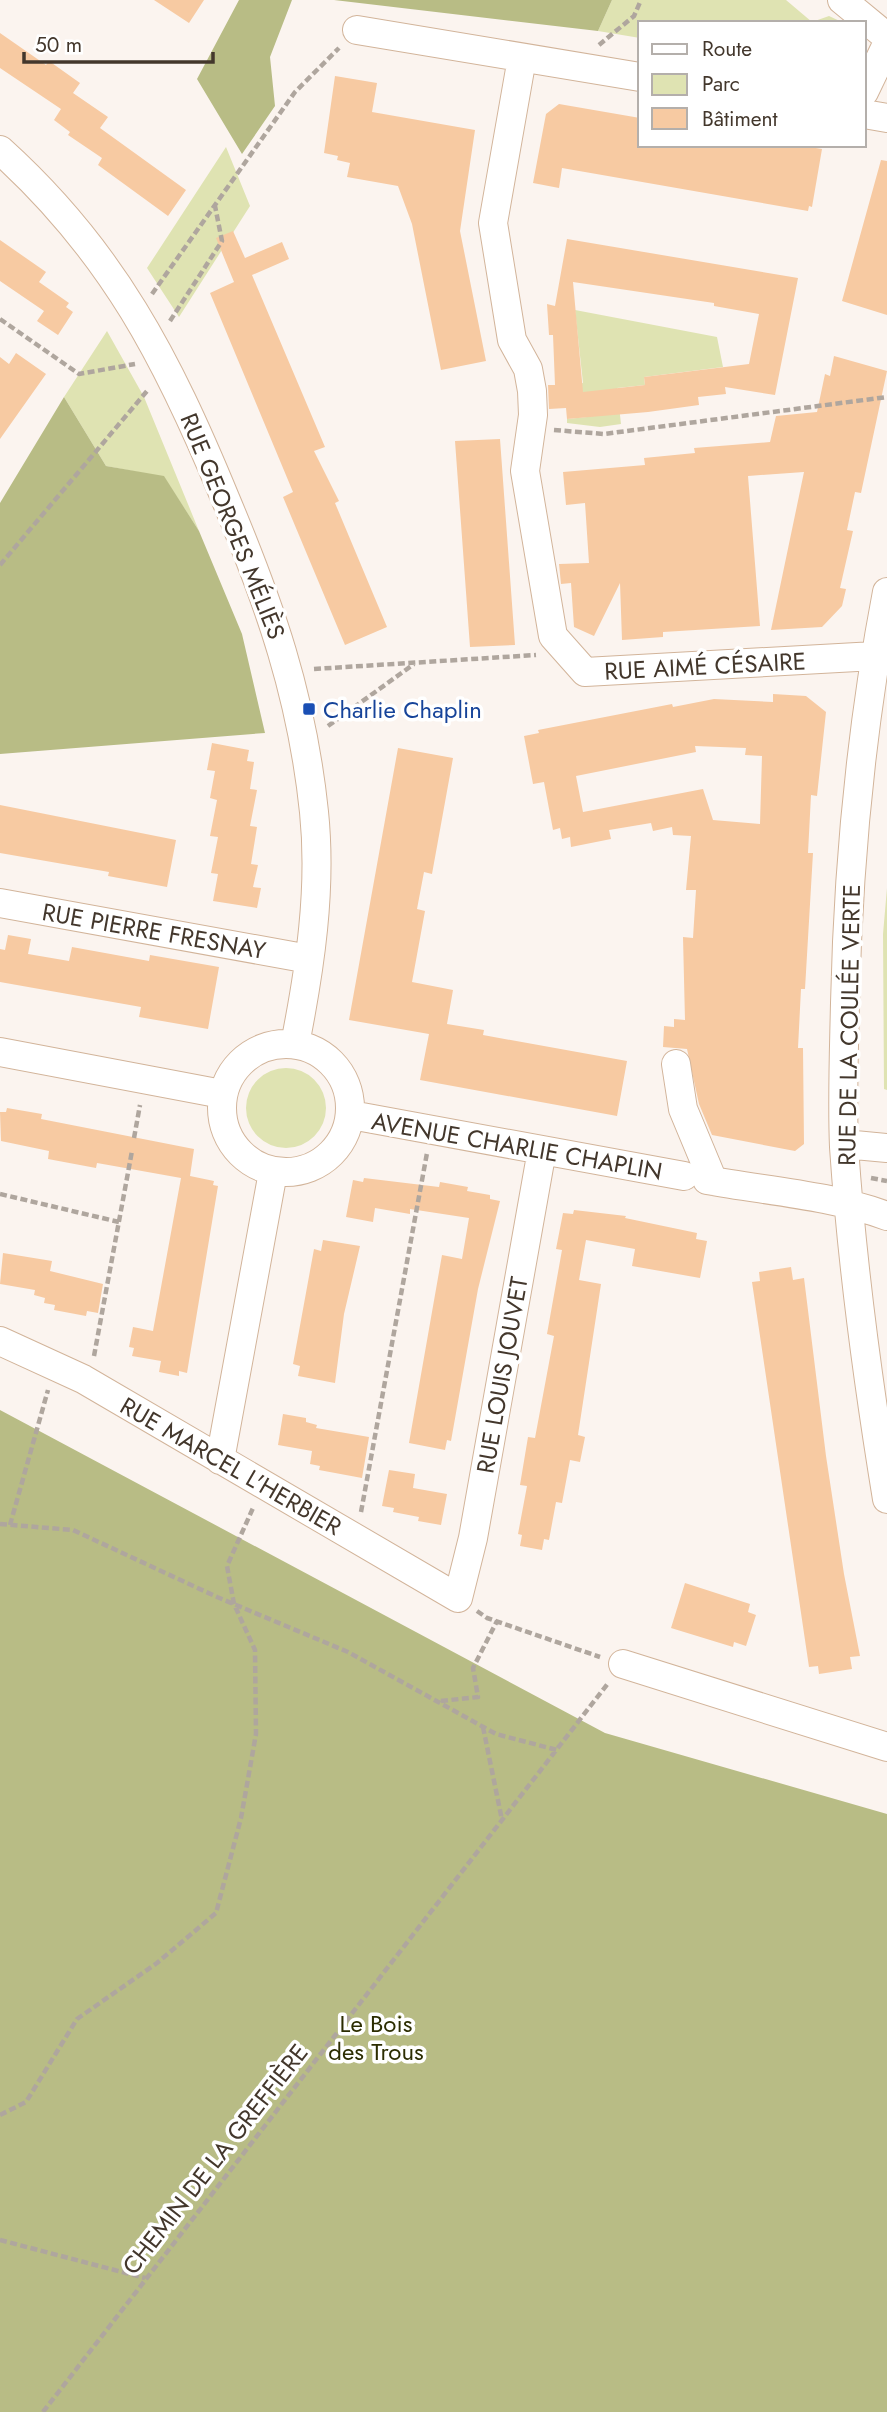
<svg xmlns="http://www.w3.org/2000/svg" width="887" height="2412" font-family="Jost,sans-serif">
<rect width="100%" height="100%" fill="#fbf4ef"/>
<path fill="#dfe3b2" d="M 612,0 L 786,0 L 812,22 L 829,16 L 844,23 L 640,23 L 640,38 L 598,31 Z
M 226,147 L 250,206 L 179,317 L 147,268 Z
M 575,310 L 717,337 L 723,367 L 644,377 L 645,385 L 617,388 L 621,424 L 600,427 L 567,423 L 567,419 L 587,417 L 578,384 L 583,383 Z
M 107,331 L 144,397 L 199,531 L 164,477 L 106,466 L 64,397 Z
M 887,888 L 887,1090 L 884,1089 L 883,934 Z
M246 1108a40 40 0 1 1 80 0a40 40 0 1 1-80 0Z"/>
<path fill="#b8bc85" d="M 239,0 L 292,0 L 270,57 L 275,106 L 242,154 L 197,79 Z
M 334,0 L 612,0 L 598,31 Z
M 64,397 L 106,466 L 164,476 L 199,531 L 242,634 L 265,733 L 0,754 L 0,503 Z
M 0,1410 L 605,1733 L 887,1814 L 887,2412 L 0,2412 Z"/>
<path fill="#f7caa2" fill-rule="evenodd" d="M 154,0 L 204,0 L 189,23 Z
M 0,33 L 46,65 L 49,61 L 80,83 L 73,93 L 108,117 L 100,128 L 186,190 L 168,216 L 98,165 L 102,158 L 68,135 L 70,132 L 54,120 L 61,109 L 0,68 Z
M 335,76 L 377,83 L 372,112 L 475,130 L 460,231 L 486,361 L 441,370 L 412,224 L 398,186 L 347,177 L 350,163 L 337,160 L 338,156 L 324,153 Z
M 559,104 L 640,118 L 640,145 L 797,145 L 822,149 L 812,207 L 809,206 L 808,211 L 562,168 L 559,188 L 533,183 L 546,114 Z
M 881,160 L 887,161 L 887,315 L 842,301 Z
M 233,231 L 245,258 L 282,242 L 289,259 L 252,275 L 325,447 L 314,451 L 339,501 L 335,503 L 387,627 L 345,645 L 283,497 L 293,492 L 210,293 L 234,282 L 216,238 Z
M 567,239 L 798,278 L 775,395 L 725,387 L 726,394 L 698,397 L 699,405 L 648,412 L 567,419 L 566,408 L 549,409 L 548,385 L 555,385 L 553,335 L 549,335 L 547,304 L 555,306 ZM 573,282 L 714,303 L 714,306 L 759,314 L 749,364 L 644,377 L 645,385 L 583,392 Z
M 0,240 L 46,272 L 39,282 L 69,303 L 66,307 L 73,312 L 58,335 L 37,321 L 44,311 L 0,281 Z
M 16,353 L 46,374 L 0,439 L 0,357 L 9,364 Z
M 834,356 L 887,371 L 861,493 L 855,492 L 847,530 L 853,531 L 840,588 L 846,589 L 842,606 L 822,627 L 771,630 L 804,472 L 748,476 L 760,626 L 663,632 L 663,637 L 622,640 L 620,583 L 594,636 L 574,627 L 571,583 L 561,584 L 559,564 L 589,563 L 585,503 L 566,505 L 563,472 L 645,465 L 644,458 L 695,453 L 694,448 L 770,442 L 776,416 L 817,412 L 825,374 L 830,376 Z
M 500,439 L 515,645 L 470,647 L 455,441 Z
M 773,694 L 806,696 L 826,712 L 817,796 L 811,795 L 808,853 L 813,853 L 805,989 L 801,989 L 798,1048 L 803,1048 L 804,1144 L 795,1151 L 712,1135 L 699,1104 L 687,1049 L 663,1047 L 664,1026 L 674,1027 L 674,1019 L 685,1020 L 683,937 L 693,938 L 696,890 L 686,890 L 691,836 L 673,835 L 672,827 L 653,831 L 651,823 L 609,830 L 611,839 L 571,847 L 570,837 L 562,839 L 560,828 L 553,830 L 544,782 L 533,784 L 524,736 L 539,733 L 538,730 L 672,704 L 673,707 L 714,699 L 773,702 ZM 695,746 L 746,748 L 745,755 L 762,756 L 760,824 L 713,820 L 703,789 L 583,812 L 576,776 L 696,752 Z
M 212,743 L 249,750 L 247,761 L 254,762 L 250,789 L 257,790 L 250,826 L 257,827 L 251,864 L 258,865 L 253,887 L 261,888 L 257,908 L 213,901 L 218,874 L 211,873 L 218,837 L 210,836 L 217,800 L 210,798 L 215,771 L 207,770 Z
M 398,748 L 453,758 L 432,874 L 424,872 L 417,909 L 425,911 L 412,982 L 453,990 L 447,1024 L 484,1030 L 483,1035 L 627,1061 L 617,1116 L 420,1080 L 429,1034 L 349,1020 Z
M 0,805 L 176,840 L 167,887 L 108,876 L 109,872 L 0,853 Z
M 8,935 L 31,939 L 28,954 L 69,961 L 72,947 L 149,961 L 150,955 L 219,967 L 208,1029 L 139,1017 L 141,1007 L 0,982 L 0,949 L 5,950 Z
M 7,1108 L 42,1114 L 41,1119 L 194,1149 L 190,1176 L 214,1181 L 213,1185 L 218,1186 L 187,1373 L 179,1371 L 179,1376 L 159,1372 L 161,1361 L 132,1356 L 134,1348 L 129,1347 L 133,1327 L 153,1331 L 181,1178 L 114,1166 L 97,1163 L 96,1168 L 48,1159 L 49,1151 L 1,1141 L 0,1112 L 6,1112 Z
M 364,1178 L 439,1187 L 440,1182 L 468,1187 L 467,1191 L 490,1195 L 490,1199 L 500,1201 L 478,1289 L 451,1441 L 447,1440 L 445,1450 L 409,1443 L 442,1255 L 462,1259 L 469,1218 L 410,1209 L 410,1214 L 375,1208 L 373,1222 L 346,1217 L 353,1180 L 363,1182 Z
M 574,1210 L 626,1216 L 625,1218 L 697,1233 L 696,1239 L 707,1241 L 700,1278 L 632,1266 L 635,1249 L 586,1240 L 579,1280 L 601,1284 L 578,1435 L 585,1437 L 580,1462 L 570,1460 L 562,1503 L 556,1502 L 549,1540 L 544,1539 L 542,1550 L 520,1546 L 522,1535 L 518,1534 L 527,1486 L 520,1485 L 528,1437 L 535,1438 L 554,1336 L 547,1334 L 562,1250 L 556,1249 L 563,1213 L 573,1214 Z
M 323,1240 L 360,1246 L 344,1314 L 335,1383 L 298,1376 L 300,1366 L 293,1364 L 314,1249 L 321,1251 Z
M 3,1253 L 52,1261 L 50,1271 L 103,1284 L 98,1313 L 87,1311 L 86,1316 L 54,1310 L 55,1305 L 44,1303 L 45,1298 L 34,1295 L 35,1290 L 0,1284 Z
M 791,1267 L 793,1280 L 804,1278 L 826,1456 L 844,1574 L 860,1656 L 850,1657 L 852,1669 L 819,1674 L 818,1666 L 809,1667 L 752,1282 L 760,1281 L 759,1272 Z
M 283,1414 L 306,1418 L 306,1422 L 317,1425 L 316,1428 L 369,1437 L 362,1478 L 319,1470 L 320,1466 L 310,1464 L 312,1451 L 278,1445 Z
M 389,1470 L 415,1474 L 413,1488 L 447,1494 L 441,1525 L 418,1521 L 419,1517 L 393,1512 L 394,1508 L 382,1506 Z
M 685,1583 L 750,1604 L 748,1612 L 756,1615 L 746,1646 L 734,1642 L 733,1647 L 671,1628 Z"/>
<g fill="none" stroke-linecap="round" stroke-linejoin="round">
<g stroke="#d2b49a" stroke-width="30">
<path id="minor" d="M 842,0 L 887,37
M 357,30 L 640,77
M 522,58 L 493,223 L 512,340 L 528,369 L 532,391 L 533,415 L 525,471 L 553,636 L 585,672 L 875,656
M 864,92 L 887,44
M 864,114 L 887,118
M 0,150 C 113,252 168,360 225,498 C 270,605 302,696 314,812 C 322,889 310,968 295,1044
M 887,592 C 861,728 848,866 845,1003 C 844,1051 842,1099 844,1147 C 852,1265 868,1383 887,1499
M 0,903 L 309,959
M222 1108a64 64 0 1 1 128 0a64 64 0 1 1-128 0Z
M 0,1052 L 222,1094
M 676,1064 L 683,1109 L 713,1181
M 351,1115 L 684,1176
M 844,1144 L 887,1148
M 707,1180 C 767,1191 830,1195 887,1216
M 0,1341 L 83,1379 L 458,1598 L 473,1538 L 542,1150
M 220,1460 L 273,1172
M 623,1664 L 887,1747"/>
</g>
<path stroke="#afa69e" stroke-width="4.5" stroke-dasharray="7 3.5" stroke-linecap="butt" d="M 599,45 L 634,16 L 641,0
M 152,294 L 295,92 L 339,48
M 0,319 L 79,374 L 135,364
M 170,321 L 222,241 L 215,206
M 554,430 L 604,434 L 887,397
M 0,565 L 147,391
M 314,669 L 536,655
M 328,726 L 414,664
M 134,1138 L 140,1105
M 871,1178 L 887,1181
M 0,1194 L 119,1222
M 94,1356 L 132,1151
M 361,1512 L 427,1153
M 0,1524 L 73,1530 L 217,1597 L 348,1652 L 496,1734 L 557,1750
M 10,1525 L 48,1390
M 477,1611 L 487,1618 L 600,1657
M 441,1701 L 478,1697 L 473,1668 L 497,1621
M 483,1727 L 502,1820
M 0,2115 L 26,2102 L 77,2019 L 157,1963 L 216,1913 L 241,1818 L 256,1734 L 255,1650 L 234,1604 L 227,1566 L 253,1508
M 0,2240 L 145,2278
M 43,2412 L 609,1682"/>
<use href="#minor" stroke="#fff" stroke-width="28"/>
</g>
<rect fill="#1a4fb4" stroke="#fff" stroke-width="2.5" x="302" y="702" width="14" height="14" rx="3.5"/>
<g text-anchor="middle" dominant-baseline="central" stroke-width="7" stroke-linejoin="round" paint-order="stroke">
<g font-size="24" fill="#43372c" stroke="#fff">
<text transform="translate(233 526) rotate(68)">RUE GEORGES MÉLIÈS</text>
<text transform="translate(705 666) rotate(-3)">RUE AIMÉ CÉSAIRE</text>
<text transform="translate(154 931) rotate(10)">RUE PIERRE FRESNAY</text>
<text transform="translate(849 1025) rotate(-89)">RUE DE LA COULÉE VERTE</text>
<text transform="translate(517 1146) rotate(10)">AVENUE CHARLIE CHAPLIN</text>
<text transform="translate(502 1375) rotate(-80)">RUE LOUIS JOUVET</text>
<text transform="translate(231 1466) rotate(30)">RUE MARCEL L'HERBIER</text>
<text transform="translate(215 2159) rotate(-52)">CHEMIN DE LA GREFFIÈRE</text>
</g>
<g font-size="24" fill="#164399" stroke="#fff" text-anchor="start">
<text x="323" y="709">Charlie Chaplin</text>
</g>
<g font-size="24" fill="#2c2d01" stroke="#fff">
<text x="376" y="2023">Le Bois<tspan x="376" dy="28">des Trous</tspan></text>
</g>
</g>
<rect x="638" y="21" width="228" height="126" fill="#ffffff" stroke="#b4afab" stroke-width="2"/>
<rect x="652" y="44" width="35" height="10" fill="#ffffff" stroke="#b4afab" stroke-width="2"/>
<text x="702" y="56" font-size="21" fill="#43372c">Route</text>
<rect x="652" y="74" width="35" height="21" fill="#dfe3b2" stroke="#b4afab" stroke-width="2"/>
<text x="702" y="91" font-size="21" fill="#43372c">Parc</text>
<rect x="652" y="108" width="35" height="21" fill="#f7caa2" stroke="#b4afab" stroke-width="2"/>
<text x="702" y="126" font-size="21" fill="#43372c">Bâtiment</text>
<path d="M24 52v10h189v-10" fill="none" stroke="#43372c" stroke-width="3.5"/>
<text x="35" y="52" font-size="21" fill="#43372c" stroke="#ffffff" stroke-width="5" paint-order="stroke">50 m</text>
</svg>
